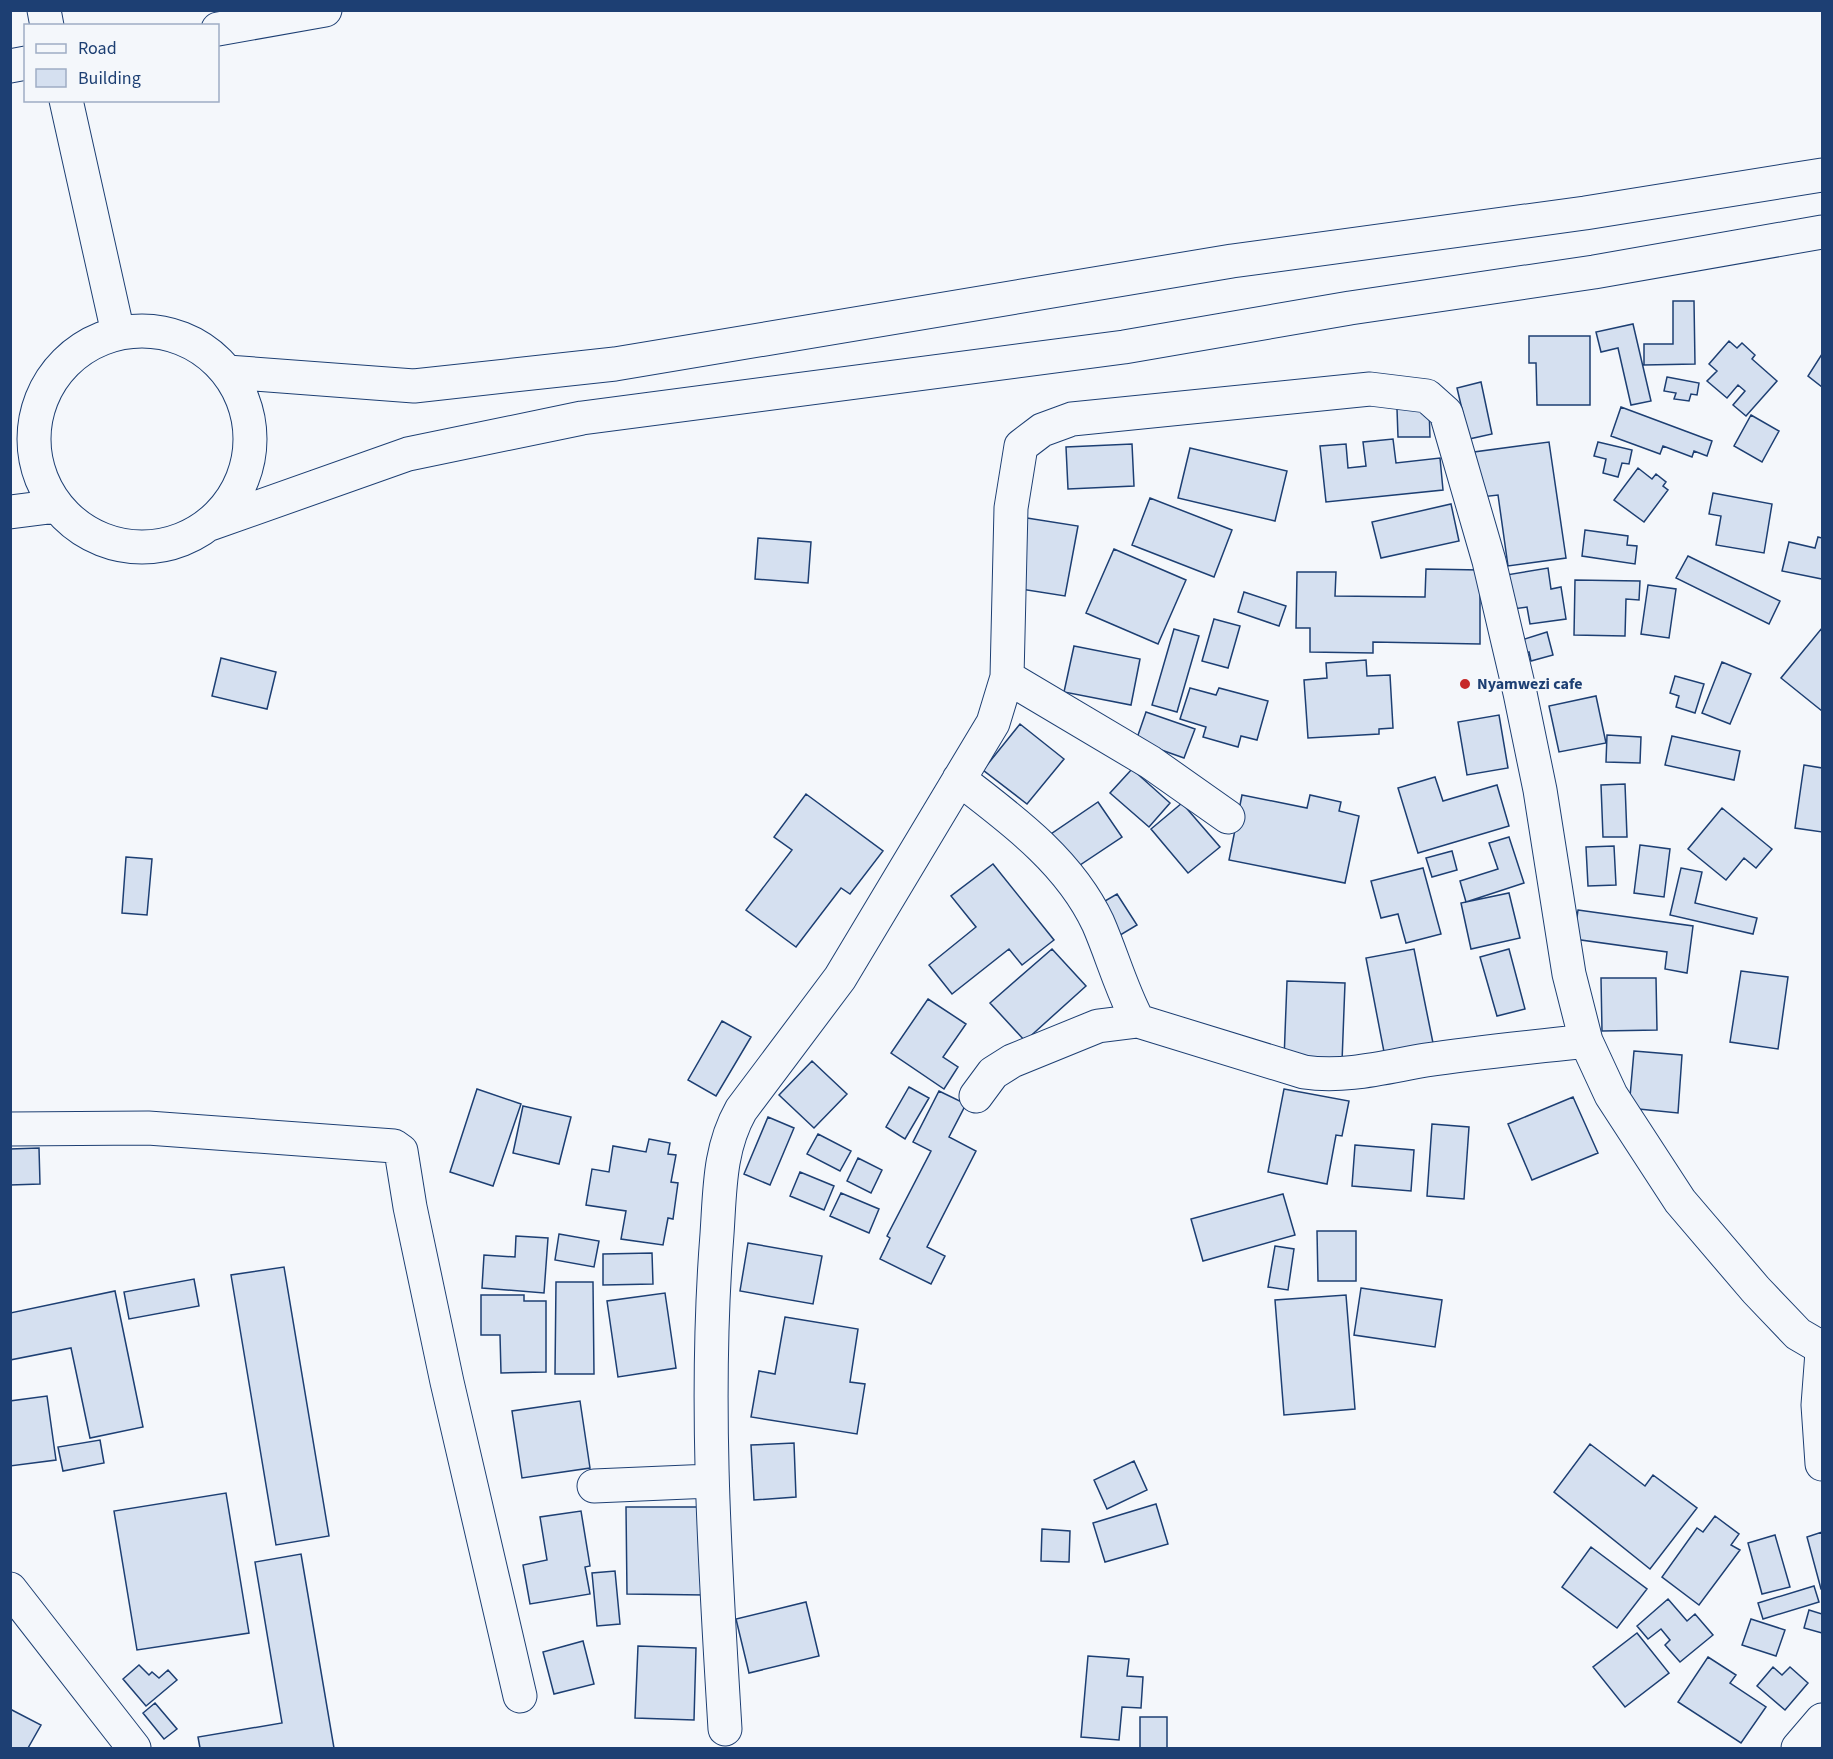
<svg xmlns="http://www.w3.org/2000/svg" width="1833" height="1759" font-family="'Source Sans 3',sans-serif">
<rect width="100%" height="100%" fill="#f4f7fb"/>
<path fill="#d5e0f0" stroke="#1d3f73" stroke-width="1.5" d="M 1673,301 L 1694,301 L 1695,364 L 1644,365 L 1644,344 L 1673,344 Z
M 1633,324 L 1651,401 L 1631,405 L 1618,348 L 1601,352 L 1596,332 Z
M 1529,336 L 1590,336 L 1590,405 L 1537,405 L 1536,363 L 1529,363 Z
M 1729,341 L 1737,348 L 1742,343 L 1755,355 L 1752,359 L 1777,381 L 1746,416 L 1733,405 L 1745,391 L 1738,385 L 1727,398 L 1707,381 L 1717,371 L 1709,364 Z
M 1822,354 L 1822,387 L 1808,376 Z
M 1667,377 L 1699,383 L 1697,395 L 1691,394 L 1689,401 L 1674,399 L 1676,393 L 1664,391 Z
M 1481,382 L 1492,434 L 1469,439 L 1457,388 Z
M 1621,407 L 1712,441 L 1707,456 L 1694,451 L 1692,457 L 1663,446 L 1660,454 L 1611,436 Z
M 1429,408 L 1430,437 L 1398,437 L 1397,409 Z
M 1751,415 L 1779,431 L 1762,462 L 1734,446 Z
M 1393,439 L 1396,463 L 1440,458 L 1443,490 L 1326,502 L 1320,446 L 1346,444 L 1348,468 L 1366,466 L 1363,442 Z
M 1549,442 L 1566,558 L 1508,566 L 1498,495 L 1481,497 L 1474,452 Z
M 1598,442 L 1632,450 L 1629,464 L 1622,463 L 1618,477 L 1603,473 L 1606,459 L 1594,456 Z
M 1132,444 L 1134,486 L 1068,489 L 1066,447 Z
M 1190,448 L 1287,471 L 1275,521 L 1178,498 Z
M 1638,468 L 1652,479 L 1656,474 L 1666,482 L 1663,486 L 1668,490 L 1644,522 L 1614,500 Z
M 1713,493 L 1772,504 L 1764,553 L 1716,545 L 1721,516 L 1709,514 Z
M 1150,498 L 1232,530 L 1214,577 L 1132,545 Z
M 1451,504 L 1459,541 L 1381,558 L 1372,522 Z
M 1027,518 L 1078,526 L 1065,596 L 1015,588 Z
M 1585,530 L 1628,536 L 1627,545 L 1637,546 L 1635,564 L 1582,556 Z
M 1818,537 L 1822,538 L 1822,579 L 1782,571 L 1789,542 L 1815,548 Z
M 758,538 L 811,542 L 808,583 L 755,579 Z
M 1114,549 L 1186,580 L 1158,644 L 1086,613 Z
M 1688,556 L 1780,601 L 1769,624 L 1676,578 Z
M 1548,568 L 1551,589 L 1561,587 L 1566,619 L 1530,624 L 1527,607 L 1505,610 L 1500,576 Z
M 1426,569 L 1480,570 L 1480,644 L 1373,642 L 1373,653 L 1310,652 L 1310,628 L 1296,628 L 1297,572 L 1336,572 L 1335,596 L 1425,597 Z
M 1575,580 L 1640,581 L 1639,600 L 1626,599 L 1625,636 L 1574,635 Z
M 1648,585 L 1676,589 L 1669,638 L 1641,634 Z
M 1244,592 L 1286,606 L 1279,626 L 1238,612 Z
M 1214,619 L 1240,626 L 1228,668 L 1202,661 Z
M 1822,628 L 1822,711 L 1781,678 Z
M 1174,629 L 1199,636 L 1177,712 L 1152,705 Z
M 1547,632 L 1553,655 L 1531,661 L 1529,652 L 1516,656 L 1512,643 Z
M 1074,646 L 1140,659 L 1131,705 L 1064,692 Z
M 221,658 L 276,672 L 267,709 L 212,696 Z
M 1366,660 L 1367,676 L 1390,675 L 1393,728 L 1379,729 L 1379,734 L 1308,738 L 1304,680 L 1327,678 L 1326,663 Z
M 1722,662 L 1751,674 L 1730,724 L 1702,713 Z
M 1675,676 L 1704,684 L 1695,713 L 1676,707 L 1679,696 L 1670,693 Z
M 1190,688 L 1216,695 L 1219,688 L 1268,701 L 1257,740 L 1241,736 L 1238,747 L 1203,737 L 1206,727 L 1180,719 Z
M 1596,696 L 1606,743 L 1559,752 L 1549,706 Z
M 1146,712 L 1195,729 L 1184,758 L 1136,741 Z
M 1499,715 L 1508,768 L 1467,775 L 1458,722 Z
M 1020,724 L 1064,759 L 1027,804 L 983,770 Z
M 1607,735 L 1641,737 L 1640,763 L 1606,762 Z
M 1672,736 L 1740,751 L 1734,780 L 1665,765 Z
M 1804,765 L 1822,768 L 1822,832 L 1795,828 Z
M 1132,769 L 1170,803 L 1149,827 L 1110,793 Z
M 1435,777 L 1443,801 L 1497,785 L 1509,826 L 1418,853 L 1398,788 Z
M 1625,784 L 1627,837 L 1603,837 L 1601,785 Z
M 806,794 L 883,851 L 850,894 L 841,888 L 796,947 L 746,910 L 792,850 L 774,837 Z
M 1242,795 L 1307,808 L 1310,795 L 1341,802 L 1339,811 L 1359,816 L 1345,883 L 1229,860 Z
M 1098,802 L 1122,837 L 1071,871 L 1048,836 Z
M 1182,803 L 1220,847 L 1188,873 L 1151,829 Z
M 1722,808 L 1772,849 L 1756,868 L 1744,858 L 1726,880 L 1688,849 Z
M 1509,837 L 1524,883 L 1466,902 L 1460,881 L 1498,869 L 1489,843 Z
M 1640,845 L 1670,849 L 1664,897 L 1634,893 Z
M 1614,846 L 1616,885 L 1588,886 L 1586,847 Z
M 1452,851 L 1457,870 L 1432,877 L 1426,858 Z
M 126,857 L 152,859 L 147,915 L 122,913 Z
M 993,864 L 1054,940 L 1022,965 L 1009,949 L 952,994 L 929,965 L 976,927 L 951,896 Z
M 1423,868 L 1441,934 L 1406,943 L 1398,914 L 1381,918 L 1371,881 Z
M 1681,868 L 1702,872 L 1695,903 L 1757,918 L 1753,934 L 1670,915 Z
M 1509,893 L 1520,938 L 1471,949 L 1461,903 Z
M 1117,894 L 1137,925 L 1117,937 L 1098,905 Z
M 1578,910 L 1693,926 L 1687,973 L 1665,969 L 1667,952 L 1574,939 Z
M 1052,949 L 1086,986 L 1025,1041 L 990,1003 Z
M 1414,949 L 1433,1043 L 1384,1052 L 1366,958 Z
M 1509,949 L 1525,1009 L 1497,1016 L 1480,957 Z
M 1741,971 L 1788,977 L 1778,1049 L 1730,1042 Z
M 1601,978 L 1656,978 L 1657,1030 L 1602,1031 Z
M 1287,981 L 1345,983 L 1342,1062 L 1284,1060 Z
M 928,999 L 966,1024 L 943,1057 L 958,1067 L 944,1089 L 891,1053 Z
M 722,1021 L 751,1037 L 716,1096 L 688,1080 Z
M 1634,1051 L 1682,1055 L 1678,1113 L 1629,1108 Z
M 812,1061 L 847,1094 L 814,1128 L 779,1095 Z
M 909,1087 L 929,1098 L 905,1139 L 886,1127 Z
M 477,1089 L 521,1104 L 493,1186 L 450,1172 Z
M 1284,1089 L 1349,1101 L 1342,1136 L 1336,1135 L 1327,1184 L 1268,1172 Z
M 939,1091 L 966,1104 L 949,1137 L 976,1151 L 927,1247 L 945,1256 L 931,1284 L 880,1259 L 890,1238 L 887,1236 L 931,1151 L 913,1142 Z
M 1573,1097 L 1598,1153 L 1532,1180 L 1508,1124 Z
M 523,1106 L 571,1117 L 559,1164 L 513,1153 Z
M 768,1117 L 794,1128 L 770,1185 L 744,1174 Z
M 1432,1124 L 1469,1127 L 1464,1199 L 1427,1196 Z
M 818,1134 L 851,1151 L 840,1171 L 807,1154 Z
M 649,1139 L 670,1143 L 668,1154 L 676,1155 L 671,1182 L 678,1183 L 673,1219 L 668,1218 L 663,1245 L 621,1239 L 626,1211 L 586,1205 L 592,1169 L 609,1172 L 613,1146 L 646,1152 Z
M 1355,1145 L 1414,1150 L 1411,1191 L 1352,1186 Z
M 39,1148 L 40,1184 L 10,1185 L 10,1149 Z
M 858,1158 L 882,1170 L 871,1193 L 847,1181 Z
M 800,1172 L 834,1186 L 824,1210 L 790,1196 Z
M 841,1193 L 879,1209 L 869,1233 L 830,1216 Z
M 1283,1194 L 1295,1235 L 1203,1261 L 1191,1219 Z
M 1317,1231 L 1356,1231 L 1356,1281 L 1318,1281 Z
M 559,1234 L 599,1241 L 594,1267 L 555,1260 Z
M 516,1236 L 548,1238 L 544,1293 L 482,1288 L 484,1255 L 515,1257 Z
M 748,1243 L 822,1256 L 813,1304 L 740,1291 Z
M 1275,1246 L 1294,1249 L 1288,1290 L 1268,1287 Z
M 652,1253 L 653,1284 L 603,1285 L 603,1254 Z
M 284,1267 L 329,1536 L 276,1545 L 231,1275 Z
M 194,1279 L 199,1306 L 129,1319 L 124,1292 Z
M 556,1282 L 593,1282 L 594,1374 L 555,1374 Z
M 1361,1288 L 1442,1300 L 1435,1347 L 1354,1335 Z
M 115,1291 L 143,1427 L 90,1438 L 71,1348 L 10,1360 L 10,1313 Z
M 665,1293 L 676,1368 L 618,1377 L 607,1301 Z
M 481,1295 L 524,1295 L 524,1301 L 546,1301 L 546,1372 L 501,1373 L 500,1335 L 481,1335 Z
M 1346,1295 L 1355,1409 L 1284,1415 L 1275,1300 Z
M 785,1317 L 858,1329 L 850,1382 L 865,1384 L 857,1434 L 751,1417 L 759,1371 L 775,1374 Z
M 47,1396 L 56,1460 L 10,1466 L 10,1401 Z
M 580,1401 L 590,1468 L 522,1478 L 512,1411 Z
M 100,1440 L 104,1463 L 63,1471 L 58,1447 Z
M 794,1443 L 796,1497 L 754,1500 L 751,1445 Z
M 1590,1444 L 1645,1486 L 1653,1475 L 1697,1508 L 1650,1569 L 1554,1492 Z
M 1134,1461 L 1147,1490 L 1107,1509 L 1094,1480 Z
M 226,1493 L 249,1633 L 137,1650 L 114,1511 Z
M 1156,1504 L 1168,1544 L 1105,1562 L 1093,1523 Z
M 626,1507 L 705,1507 L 705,1595 L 627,1594 Z
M 581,1511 L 590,1566 L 585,1567 L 590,1594 L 530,1604 L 523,1565 L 547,1560 L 540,1517 Z
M 1715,1516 L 1739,1534 L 1731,1545 L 1740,1550 L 1699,1605 L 1662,1577 L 1697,1528 L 1703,1532 Z
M 1042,1529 L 1070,1531 L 1069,1562 L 1041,1561 Z
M 1822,1532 L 1822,1589 L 1821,1589 L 1807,1537 Z
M 1775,1535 L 1790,1587 L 1762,1594 L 1748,1543 Z
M 1591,1547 L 1647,1589 L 1617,1628 L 1562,1587 Z
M 301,1554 L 334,1748 L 200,1748 L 198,1737 L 282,1723 L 255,1562 Z
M 615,1571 L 620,1624 L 597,1626 L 592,1573 Z
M 1814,1586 L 1819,1602 L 1763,1619 L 1758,1603 Z
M 1668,1599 L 1687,1621 L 1695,1614 L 1713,1635 L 1680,1662 L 1665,1645 L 1670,1640 L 1661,1629 L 1648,1639 L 1637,1626 Z
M 806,1602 L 819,1656 L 749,1673 L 736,1619 Z
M 1809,1610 L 1822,1614 L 1822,1633 L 1804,1628 Z
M 1751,1619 L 1785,1630 L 1776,1656 L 1742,1645 Z
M 1637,1633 L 1669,1673 L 1625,1707 L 1593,1667 Z
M 583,1641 L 594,1684 L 554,1694 L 543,1652 Z
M 638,1646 L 696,1648 L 694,1720 L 635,1718 Z
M 1088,1656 L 1129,1659 L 1127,1676 L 1143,1677 L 1141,1708 L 1122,1707 L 1119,1740 L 1081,1737 Z
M 1708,1657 L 1736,1675 L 1730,1683 L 1766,1707 L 1741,1743 L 1678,1702 Z
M 139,1665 L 149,1675 L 152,1672 L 159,1678 L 168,1670 L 177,1680 L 146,1706 L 123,1679 Z
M 1773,1667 L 1782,1675 L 1790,1667 L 1808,1683 L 1785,1710 L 1757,1686 Z
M 155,1703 L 177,1729 L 164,1739 L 143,1713 Z
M 10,1709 L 41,1725 L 28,1748 L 10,1748 Z
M 1140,1717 L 1167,1717 L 1167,1748 L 1140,1748 Z"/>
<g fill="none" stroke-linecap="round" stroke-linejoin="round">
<g stroke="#1d3f73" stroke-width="35">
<path id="street" d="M 1007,677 L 1150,762 L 1228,817
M 959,779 C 1011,819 1069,861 1098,923 C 1112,955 1121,989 1138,1021
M 976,1096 L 993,1073 L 1012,1061 L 1098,1026 L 1138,1021 L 1304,1072 C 1346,1078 1385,1067 1426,1060 C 1479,1052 1533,1047 1586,1041
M 10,1129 L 148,1128 L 394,1146 L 401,1151 L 410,1207 L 447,1382 L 520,1696
M 1822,1352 L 1818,1405 L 1822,1464
M 594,1486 L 711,1481
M 10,1589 L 134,1748
M 725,1729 C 715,1564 704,1399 717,1234 C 720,1190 719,1149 741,1110 L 840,978 L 993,723 L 1007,677 L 1011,508 L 1021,446 L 1042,430 L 1072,419 L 1370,389 L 1427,396 L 1446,413 L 1489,561 L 1520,693 L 1540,790 L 1569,974 L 1586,1041 L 1611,1095 L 1680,1201 L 1756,1290 L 1798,1334 L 1822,1348
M 1798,1748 L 1822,1720"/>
</g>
<g stroke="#1d3f73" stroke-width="35">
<path id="secondary" d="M 44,10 L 47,26
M 66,100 L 118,333
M34 439a108 108 0 1 1 216 0a108 108 0 1 1-216 0Z
M 227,372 L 414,386 L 615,364 L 1232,261 L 1585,213 L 1822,175
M 10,512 L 57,506
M 210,524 L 408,454 L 582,418 L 1124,347 L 1350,308 L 1594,272 L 1822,232"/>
</g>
<g stroke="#1d3f73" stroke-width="35">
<path id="highway" d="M 218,29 L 325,10
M 10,66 L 26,63"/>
</g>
<use href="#street" stroke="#f4f7fb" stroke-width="33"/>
<use href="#secondary" stroke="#f4f7fb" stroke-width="33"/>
<use href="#highway" stroke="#f4f7fb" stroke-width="33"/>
</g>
<circle fill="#c62828" stroke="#f4f7fb" stroke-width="2" cx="1465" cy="684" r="6"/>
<g text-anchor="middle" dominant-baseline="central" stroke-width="4.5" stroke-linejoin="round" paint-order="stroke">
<g font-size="16" font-weight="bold" fill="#1d3f73" stroke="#f4f7fb" text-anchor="start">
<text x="1477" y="684">Nyamwezi cafe</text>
</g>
</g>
<rect width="1833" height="1759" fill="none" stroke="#1d3f73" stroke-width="24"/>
<rect x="24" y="24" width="195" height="78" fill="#f4f7fb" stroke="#9eadc5" stroke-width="1.5"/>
<rect x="36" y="44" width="30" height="9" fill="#f4f7fb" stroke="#9eadc5" stroke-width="1.5"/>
<text x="78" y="54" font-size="18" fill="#1d3f73">Road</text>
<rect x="36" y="69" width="30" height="18" fill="#d5e0f0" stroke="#9eadc5" stroke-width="1.5"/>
<text x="78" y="84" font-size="18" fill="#1d3f73">Building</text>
</svg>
